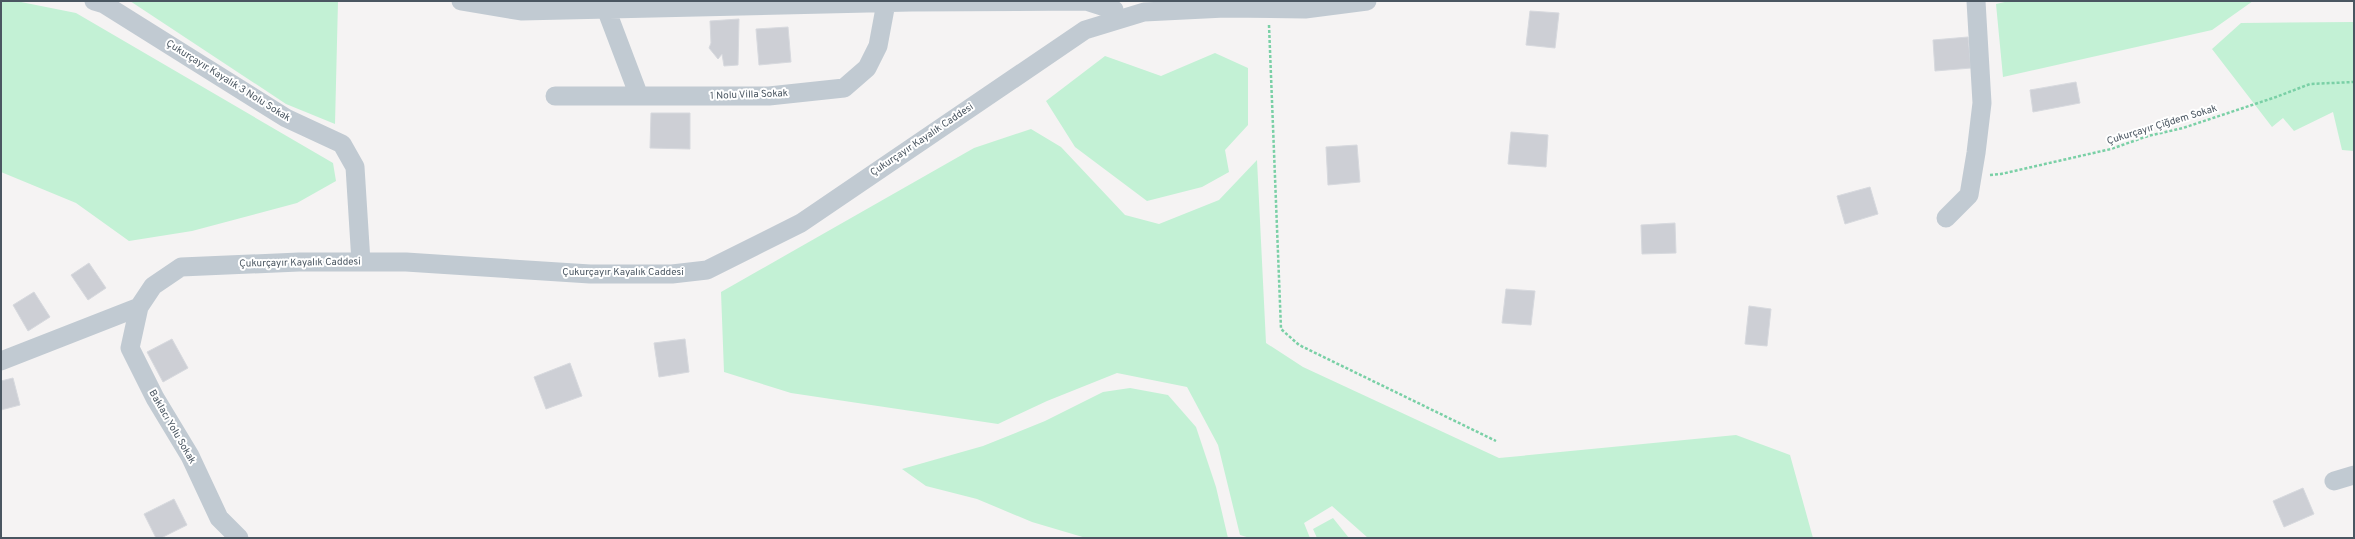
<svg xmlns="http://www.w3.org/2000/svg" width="2355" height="539" font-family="Overpass,sans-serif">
<rect width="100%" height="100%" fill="#f5f3f3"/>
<path fill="#c3f1d5" d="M 1,1 L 16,1 L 76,13 L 333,163 L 336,181 L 297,203 L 192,231 L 129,241 L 76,203 L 1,172 Z
M 130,1 L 338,1 L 335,124 L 286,104 Z
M 2009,1 L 2275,1 L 2253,1 L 2212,30 L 2003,77 L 1996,4 Z
M 2354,22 L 2354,151 L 2342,150 L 2333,112 L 2294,131 L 2283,118 L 2272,127 L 2212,49 L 2241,23 Z
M 1215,53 L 1248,68 L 1248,125 L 1225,150 L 1229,172 L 1202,187 L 1147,201 L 1075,147 L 1046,101 L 1105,56 L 1161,76 Z
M 1031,129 L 1061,147 L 1125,215 L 1159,224 L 1219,200 L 1257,160 L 1266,343 L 1303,367 L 1499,458 L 1736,435 L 1790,455 L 1813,538 L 1368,538 L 1332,506 L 1304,523 L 1310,538 L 1250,538 L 1240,535 L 1218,445 L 1187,387 L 1117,373 L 1047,401 L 998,424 L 791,393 L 724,372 L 721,292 L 974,148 Z
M 1130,388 L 1168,395 L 1196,427 L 1216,487 L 1228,538 L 1086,538 L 1032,522 L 977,499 L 926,486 L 902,469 L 983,446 L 1045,421 L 1103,392 Z
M 1333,518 L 1349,538 L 1317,538 L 1313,529 Z"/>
<path fill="#cdcfd5" stroke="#d7d9de" d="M 1530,11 L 1559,13 L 1555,48 L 1526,45 Z
M 739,19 L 738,65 L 724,66 L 722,54 L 718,59 L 709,48 L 711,43 L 710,21 Z
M 788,27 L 791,62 L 759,65 L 756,29 Z
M 1968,37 L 1971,68 L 1935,71 L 1933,40 Z
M 2076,82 L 2080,103 L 2033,112 L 2030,90 Z
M 651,113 L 690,113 L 690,149 L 650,148 Z
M 1511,132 L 1548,135 L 1546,167 L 1508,164 Z
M 1357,145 L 1360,182 L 1328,185 L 1326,147 Z
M 1870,187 L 1878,214 L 1845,224 L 1837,196 Z
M 1675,223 L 1676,253 L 1642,254 L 1641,225 Z
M 89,263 L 106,288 L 88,300 L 71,275 Z
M 1506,289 L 1535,291 L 1531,325 L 1502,323 Z
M 34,292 L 50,317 L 28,331 L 13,305 Z
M 1749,306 L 1771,309 L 1767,346 L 1745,344 Z
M 172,339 L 188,368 L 163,382 L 147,352 Z
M 685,339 L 689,372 L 659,377 L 654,343 Z
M 570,363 L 582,396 L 546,409 L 534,377 Z
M 13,378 L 20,405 L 1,410 L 1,381 Z
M 2303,488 L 2314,514 L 2284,527 L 2273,501 Z
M 174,499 L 187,525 L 161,538 L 156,538 L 144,514 Z"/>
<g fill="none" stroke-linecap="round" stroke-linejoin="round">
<path stroke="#7ad0a6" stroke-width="2.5" stroke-dasharray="3 2" stroke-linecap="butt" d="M 1269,25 L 1281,329 L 1299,345 L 1496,441
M 1990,175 L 2001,174 L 2111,149 L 2148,136 L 2183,128 L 2276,97 L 2310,84 L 2354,82"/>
<path stroke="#c1cad2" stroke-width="19" d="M 94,1 L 104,4 L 286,118 L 342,144 L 355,167 L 361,262
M 461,1 L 521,11 L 911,2 L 1086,1 L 1114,10 L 1114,20
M 603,1 L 639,96
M 555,96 L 769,96 L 844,88 L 867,68 L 878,46 L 886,3
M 1946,218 L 1969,195 L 1976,153 L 1982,103 L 1976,1
M 139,307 L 130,348 L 155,398 L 190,456 L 219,518 L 239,538
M 1,361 L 139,307 L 153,286 L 181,267 L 299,262 L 406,262 L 590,274 L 672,274 L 707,270 L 801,223 L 1085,30 L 1144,12 L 1225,8 L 1305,9 L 1367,1
M 2334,481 L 2354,475"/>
</g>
<g text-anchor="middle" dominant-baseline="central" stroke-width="4" stroke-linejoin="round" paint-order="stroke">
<g font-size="10" fill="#4a5661" stroke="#fff">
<text transform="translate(228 81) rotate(32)">Çukurçayır Kayalık 3 Nolu Sokak</text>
<text transform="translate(749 95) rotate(-2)">1 Nolu Villa Sokak</text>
<text transform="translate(2162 125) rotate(-17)">Çukurçayır Çiğdem Sokak</text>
<text transform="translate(922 140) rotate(-34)">Çukurçayır Kayalık Caddesi</text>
<text transform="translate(300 263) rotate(-1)">Çukurçayır Kayalık Caddesi</text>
<text x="623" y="272">Çukurçayır Kayalık Caddesi</text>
<text transform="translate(172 427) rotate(60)">Baklacı Yolu Sokak</text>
</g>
</g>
<rect width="2355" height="539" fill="none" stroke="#4a5661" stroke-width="4"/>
</svg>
